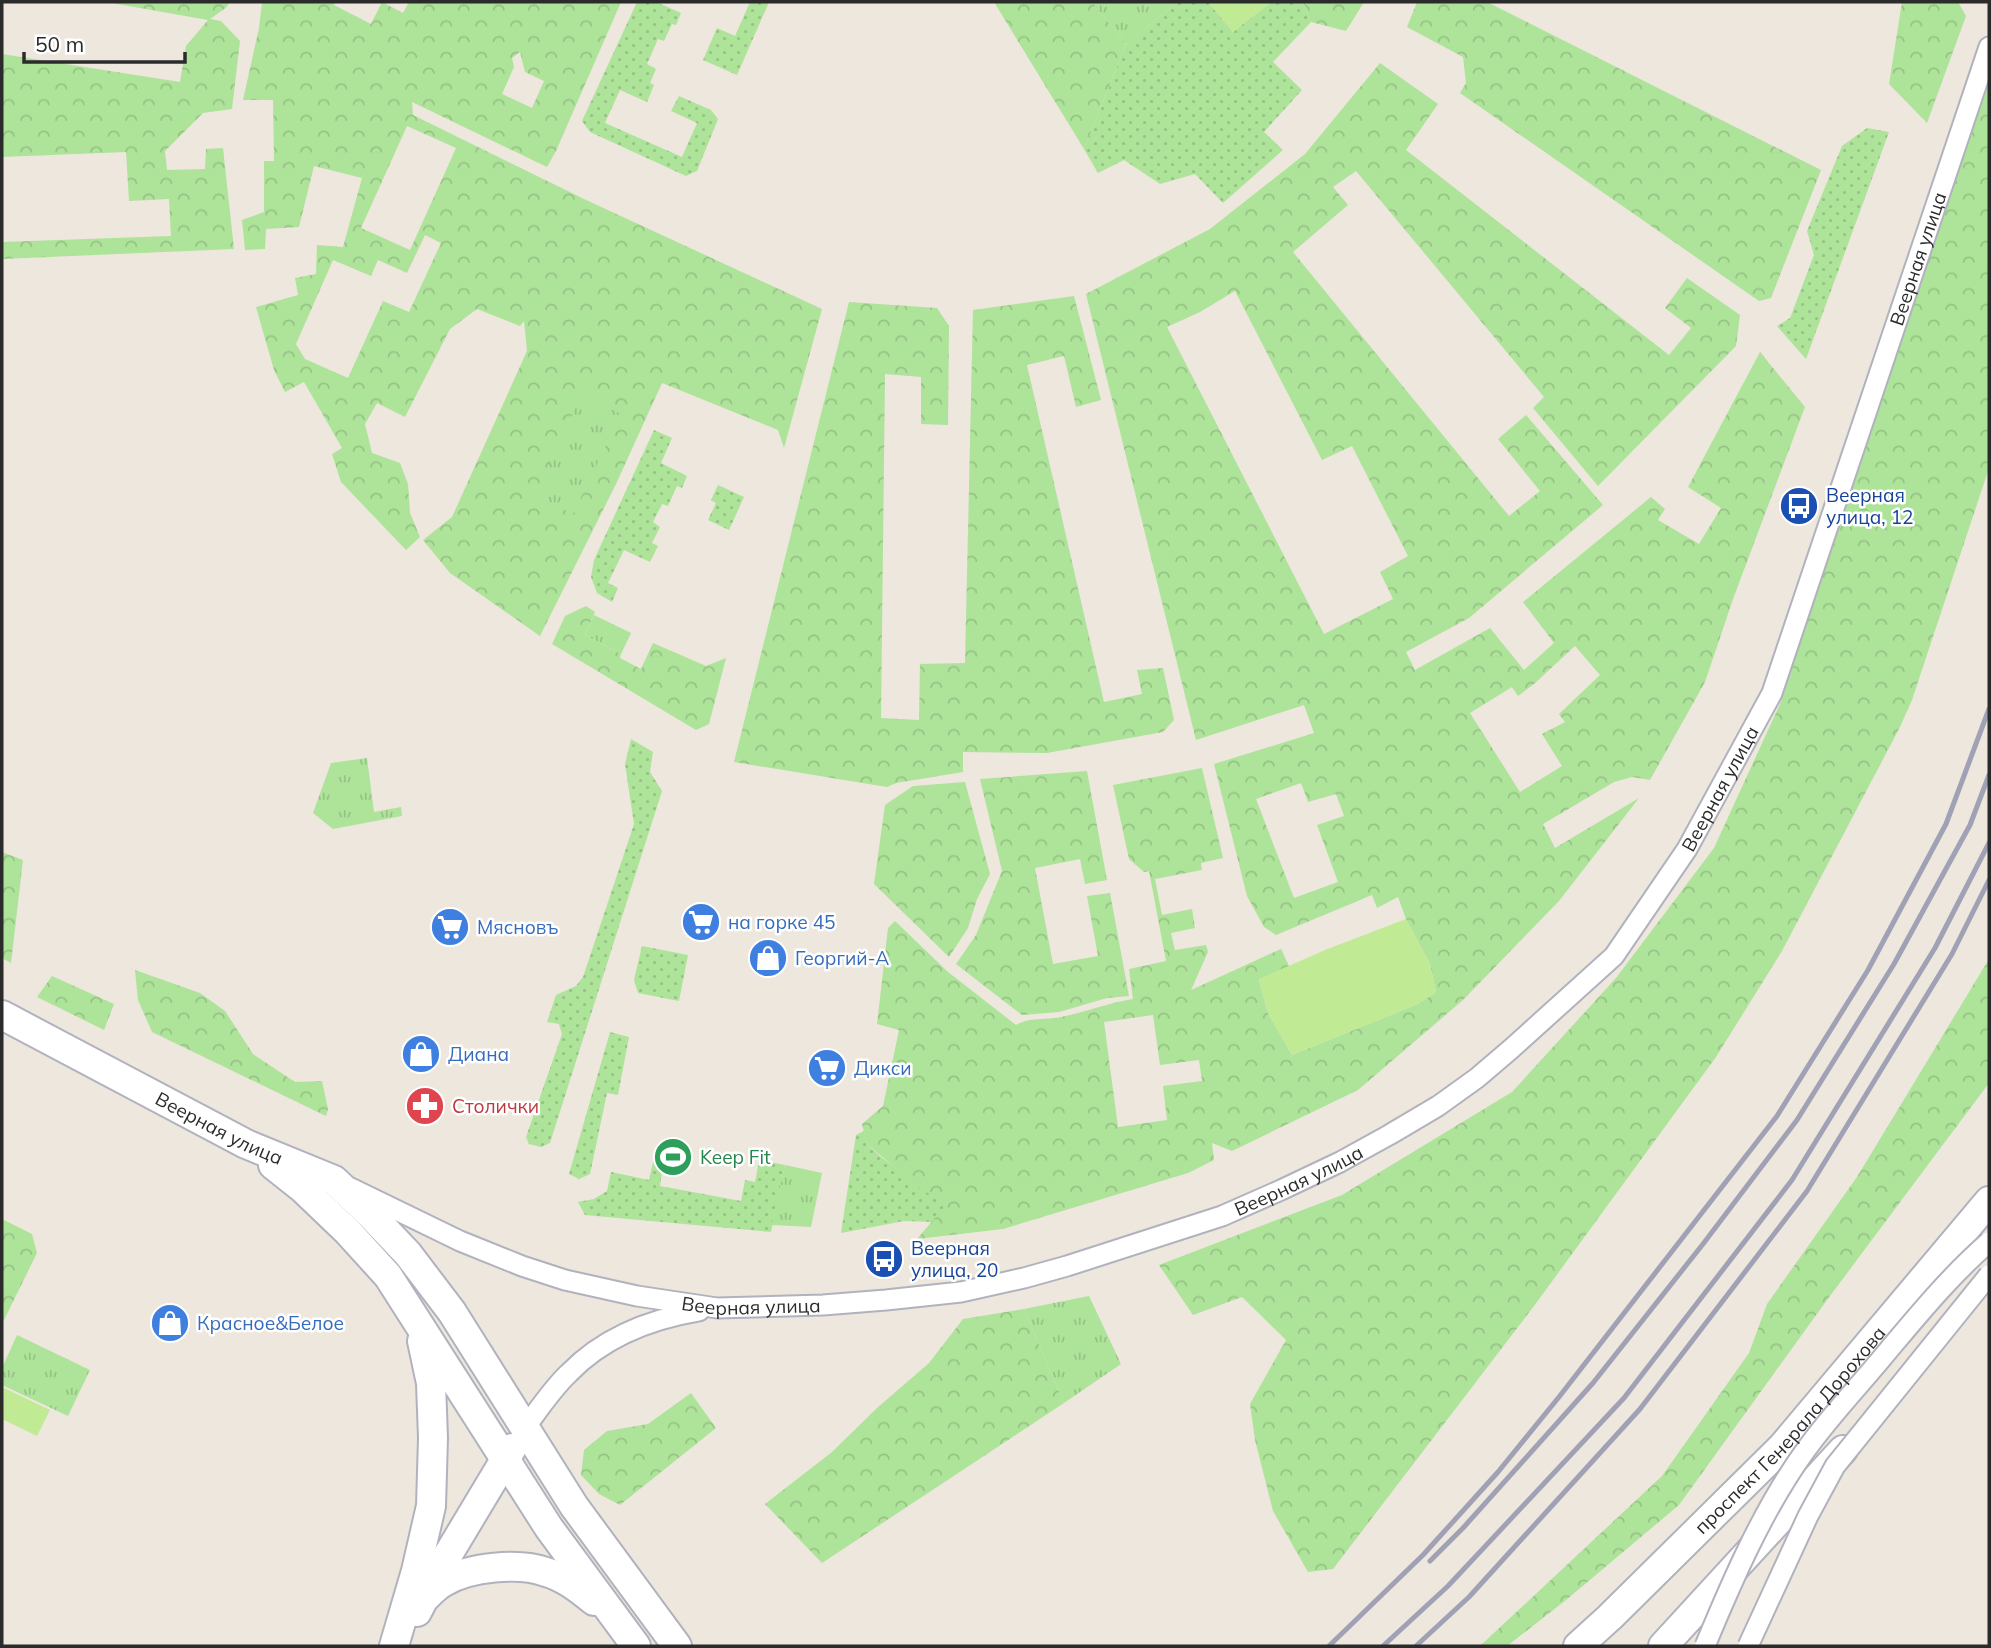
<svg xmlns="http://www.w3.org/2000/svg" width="1991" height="1648" font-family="Mulish,sans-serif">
<defs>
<pattern id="grass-dots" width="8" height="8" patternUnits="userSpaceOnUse" patternTransform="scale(1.75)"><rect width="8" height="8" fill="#aee39a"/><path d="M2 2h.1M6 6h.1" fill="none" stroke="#96c385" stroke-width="1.8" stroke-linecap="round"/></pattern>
<pattern id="forest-crowns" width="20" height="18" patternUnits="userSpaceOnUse" patternTransform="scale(1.75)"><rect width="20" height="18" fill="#aee39a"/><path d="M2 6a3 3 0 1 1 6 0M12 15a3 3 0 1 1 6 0" fill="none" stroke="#96c385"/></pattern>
<pattern id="park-tufts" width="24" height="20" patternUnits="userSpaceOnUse" patternTransform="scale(1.75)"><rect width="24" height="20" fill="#aee39a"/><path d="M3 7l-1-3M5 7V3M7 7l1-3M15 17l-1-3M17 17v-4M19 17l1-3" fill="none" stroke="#96c385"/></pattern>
</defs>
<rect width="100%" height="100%" fill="#ede7dd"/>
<path fill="url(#grass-dots)" d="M 637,2 L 656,2 L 681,13 L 676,25 L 672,24 L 664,41 L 658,39 L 647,64 L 656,69 L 650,83 L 654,85 L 647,102 L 620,90 L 605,123 L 682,157 L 697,123 L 671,111 L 679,96 L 711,110 L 718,119 L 697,171 L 686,176 L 590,132 L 582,121 Z
M 750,2 L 769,2 L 737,75 L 703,60 L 717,28 L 735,36 Z
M 1178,2 L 1208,2 L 1233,32 L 1271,2 L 1305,2 L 1305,6 L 1311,22 L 1273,62 L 1302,90 L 1264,132 L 1283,150 L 1223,203 L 1195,174 L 1160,184 L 1124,160 L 1098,173 L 1084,149 L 1126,44 Z
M 1867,128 L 1889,132 L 1806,359 L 1777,326 L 1790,318 L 1814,255 L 1807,231 L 1842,146 Z
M 654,430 L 672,438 L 661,463 L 687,476 L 682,488 L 677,486 L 668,506 L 662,504 L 653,522 L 660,527 L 652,543 L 658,546 L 650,562 L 624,550 L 608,583 L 618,588 L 612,602 L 597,593 L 591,577 L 594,560 Z
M 718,485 L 744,497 L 729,530 L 708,520 L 716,503 L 711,500 Z
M 631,739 L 653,752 L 650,772 L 662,791 L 550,1143 L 541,1147 L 529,1144 L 526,1137 L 562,1034 L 559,1024 L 547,1022 L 556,995 L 576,986 L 583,977 L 634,824 L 625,764 Z
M 642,946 L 688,955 L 679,1001 L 638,993 L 634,980 Z
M 610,1032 L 629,1037 L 618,1095 L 607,1093 L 590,1174 L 579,1179 L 569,1174 Z
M 864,1131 L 867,1144 L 881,1157 L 946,1206 L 933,1222 L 904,1221 L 841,1233 L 856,1135 Z
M 759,1160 L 785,1165 L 771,1232 L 585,1215 L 578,1202 L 594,1199 L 607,1191 L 611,1172 L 649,1180 L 653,1162 L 663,1164 L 660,1186 L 741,1201 L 745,1180 L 755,1182 Z"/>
<path fill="url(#forest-crowns)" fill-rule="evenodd" d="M 106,2 L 229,2 L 227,7 L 210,19 L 221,21 L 240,41 L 232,109 L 203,113 L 165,151 L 167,170 L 205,169 L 206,149 L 223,148 L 234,249 L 2,259 L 2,242 L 171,236 L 169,199 L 129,201 L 126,152 L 2,157 L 2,54 L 180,82 L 186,46 L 208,20 Z
M 262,2 L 335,2 L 334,5 L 371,24 L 382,2 L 403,13 L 409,2 L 536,2 L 539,4 L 541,2 L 621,2 L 556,151 L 547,167 L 412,102 L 413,115 L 584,199 L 822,309 L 784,448 L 778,430 L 662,383 L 616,484 L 540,636 L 450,573 L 423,540 L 452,517 L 527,351 L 524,321 L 520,326 L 477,309 L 450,329 L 405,417 L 377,403 L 365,424 L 372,453 L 400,463 L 408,484 L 410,513 L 420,537 L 406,550 L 341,482 L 332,454 L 342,448 L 304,382 L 285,392 L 274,370 L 256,307 L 298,295 L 295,278 L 316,274 L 317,245 L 343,247 L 362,178 L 314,166 L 299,227 L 266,229 L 265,249 L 245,250 L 242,220 L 264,212 L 264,161 L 274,161 L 273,100 L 243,100 L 259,28 ZM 520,52 L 525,72 L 544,81 L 532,108 L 502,94 L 514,67 L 512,58 ZM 407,126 L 456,148 L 410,250 L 361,228 ZM 425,235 L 441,243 L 409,312 L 383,301 L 348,378 L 305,359 L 296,344 L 333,260 L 371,276 L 378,260 L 407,273 Z
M 994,2 L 1092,2 L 1126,44 L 1084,149 Z
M 1305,2 L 1364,2 L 1346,31 L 1311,22 L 1305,6 Z
M 1417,2 L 1487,2 L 1821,170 L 1771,298 L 1759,301 L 1460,93 L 1466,83 L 1463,57 L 1407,27 Z
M 1902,2 L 1958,2 L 1966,16 L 1927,123 L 1889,84 Z
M 1380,63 L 1438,104 L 1406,150 L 1669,355 L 1691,328 L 1665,308 L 1687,278 L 1740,315 L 1736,346 L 1598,486 L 1533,408 L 1544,397 L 1356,171 L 1333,187 L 1348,205 L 1293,252 L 1509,516 L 1540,491 L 1498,439 L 1526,415 L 1603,505 L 1469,618 L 1406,652 L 1415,670 L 1490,628 L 1524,670 L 1554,643 L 1523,602 L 1651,497 L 1665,509 L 1658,520 L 1699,544 L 1721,508 L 1688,487 L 1760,352 L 1805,407 L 1733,599 L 1705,682 L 1650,780 L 1632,777 L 1614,782 L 1543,824 L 1555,848 L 1639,798 L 1559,901 L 1463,1000 L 1358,1090 L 1232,1151 L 1212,1143 L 1214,1160 L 1188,1173 L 1003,1229 L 917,1239 L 945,1206 L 901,1173 L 867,1144 L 862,1124 L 883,1106 L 899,1030 L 877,1024 L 888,928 L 895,921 L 948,972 L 1016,1025 C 1029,1017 1046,1020 1061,1017 C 1085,1012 1108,1003 1133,999 L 1129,969 L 1166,961 L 1149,871 L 1144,872 L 1129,859 L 1113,785 L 1202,768 L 1223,858 L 1201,863 L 1202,870 L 1155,879 L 1162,915 L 1192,909 L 1195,928 L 1171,933 L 1175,950 L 1206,945 L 1208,952 L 1191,990 L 1281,949 L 1289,966 L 1259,980 L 1268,1013 L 1292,1055 L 1420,1003 L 1436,992 L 1430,964 L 1406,919 L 1398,897 L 1377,908 L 1372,895 L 1276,935 L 1264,927 L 1247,896 L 1214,764 L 1314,733 L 1304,705 L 1196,740 L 1086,294 L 1210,229 L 1305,154 ZM 1235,291 L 1322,460 L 1352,446 L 1408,556 L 1380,572 L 1393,599 L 1324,634 L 1167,327 L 1200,312 ZM 1575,646 L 1600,675 L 1559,714 L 1565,722 L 1542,734 L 1562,766 L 1520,792 L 1470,713 L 1512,687 L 1518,696 L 1534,684 ZM 1301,783 L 1308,802 L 1336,794 L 1344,816 L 1317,825 L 1338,882 L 1294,898 L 1256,799 ZM 1153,1015 L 1160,1065 L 1199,1060 L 1202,1081 L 1163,1086 L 1167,1120 L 1118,1127 L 1104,1022 Z
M 1989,83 L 1989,468 L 1912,700 L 1900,727 L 1782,951 L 1716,1057 L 1534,1306 L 1333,1569 L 1308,1572 L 1273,1511 L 1255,1440 L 1250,1404 L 1286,1340 L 1242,1297 L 1193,1315 L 1159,1265 L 1342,1195 L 1512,1092 L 1616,978 L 1714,848 L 1780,704 L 1951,189 Z
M 1074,296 L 1101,400 L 1076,407 L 1064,356 L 1027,365 L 1104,702 L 1142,694 L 1137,670 L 1163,668 L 1174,720 L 1163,732 L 1047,753 L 963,752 L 963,772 L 896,783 L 887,787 L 734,762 L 849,302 L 937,308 L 949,326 L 948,425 L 921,424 L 921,377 L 885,374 L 881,718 L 919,720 L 920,664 L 965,663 L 973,310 Z
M 586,606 L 595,612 L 585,635 L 621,654 L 620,658 L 641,669 L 653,643 L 706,666 L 726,658 L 709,724 L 696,730 L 552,644 L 565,616 Z
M 1087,771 L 1107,880 L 1085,884 L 1080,859 L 1035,868 L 1053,964 L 1098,956 L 1087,896 L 1110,893 L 1129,996 L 1107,998 L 1059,1012 L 1022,1015 L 956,964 L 976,935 L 1002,871 L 980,779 Z
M 965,782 L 990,874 L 977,899 L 968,928 L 949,957 L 874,884 L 885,805 L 913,786 Z
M 2,852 L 23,860 L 11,963 L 2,958 Z
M 1989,959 L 1989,1083 L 1827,1300 L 1679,1505 L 1566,1600 L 1507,1646 L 1480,1646 L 1662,1476 L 1749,1353 L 1767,1304 L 1857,1177 Z
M 135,970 L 200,993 L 225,1011 L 253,1054 L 295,1082 L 322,1081 L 328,1109 L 326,1116 L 152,1032 L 138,1000 Z
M 52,976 L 114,1004 L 104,1030 L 37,997 Z
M 2,1219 L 32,1234 L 37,1253 L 2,1324 Z
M 1024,1309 L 1064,1403 L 822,1563 L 765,1504 L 832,1452 L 877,1408 L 929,1363 L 963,1319 Z
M 691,1393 L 716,1428 L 620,1505 L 599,1494 L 581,1475 L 584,1450 L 607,1431 L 648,1424 Z"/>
<path fill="url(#park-tufts)" d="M 1092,2 L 1178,2 L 1126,44 Z
M 582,395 L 621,414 L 573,514 L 534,495 Z
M 594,615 L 631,633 L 621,654 L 585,635 Z
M 367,758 L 374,812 L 401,807 L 402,816 L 333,829 L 313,813 L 331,763 Z
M 785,1165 L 822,1173 L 811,1227 L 772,1225 Z
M 1089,1296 L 1121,1364 L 1064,1403 L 1024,1309 Z
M 17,1335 L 90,1370 L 68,1416 L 2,1385 L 2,1368 Z"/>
<path fill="#c1ea95" d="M 1208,2 L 1271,2 L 1233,32 Z
M 1406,919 L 1430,964 L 1436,992 L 1420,1003 L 1292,1055 L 1268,1013 L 1259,979 L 1325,950 Z
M 2,1387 L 50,1410 L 37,1436 L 2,1419 Z"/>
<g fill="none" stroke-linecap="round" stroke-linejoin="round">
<g stroke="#b1b2be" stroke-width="23">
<g id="street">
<path id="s1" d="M 351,1188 L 460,1241 L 522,1266 L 565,1280 L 637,1296 L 717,1308 L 823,1305 L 886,1300 L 961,1292 L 1024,1278 L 1067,1266 L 1222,1216 L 1281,1190 L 1340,1162 L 1389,1135 L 1438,1106 L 1477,1078 L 1511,1049 L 1614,956 L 1687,849 L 1772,693 L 1989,47"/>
<path d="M 525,1428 C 539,1409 552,1389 569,1373 C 603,1338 651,1319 699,1311"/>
</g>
</g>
<g stroke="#b1b2be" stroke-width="32">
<g id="secondary">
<path id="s2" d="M 2,1015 L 246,1144 L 334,1180 L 372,1216 L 408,1254 L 452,1312 L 574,1506 L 677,1646"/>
<path d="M 273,1165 L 302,1188 L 348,1232 L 388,1276 L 549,1528 L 636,1646"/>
<path d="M 427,1596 C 432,1591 438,1585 444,1582 C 469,1567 519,1562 546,1572 C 564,1577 579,1589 594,1601"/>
<path d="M 417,1612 L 440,1568 L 512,1448"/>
<path d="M 394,1646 L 416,1571 L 431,1506 L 433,1438 L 431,1383 L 422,1341"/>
<path id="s3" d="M 1578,1646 L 1610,1617 L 1782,1447 L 1989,1201"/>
<path d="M 1663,1646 L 1843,1450"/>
</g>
</g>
<use href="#street" stroke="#fff" stroke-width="19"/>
<use href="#secondary" stroke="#fff" stroke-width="28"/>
<path stroke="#a0a1b5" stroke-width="5" d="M 1430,1561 L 1463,1528 L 1593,1383 L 1703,1244 L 1797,1120 L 1894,964 L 1970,825 L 1989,775
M 1329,1646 L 1423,1555 L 1498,1472 L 1559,1397 L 1777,1116 L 1868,970 L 1946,824 L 1989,709
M 1383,1646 L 1448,1586 L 1624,1398 L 1792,1180 L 1935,948 L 1989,843
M 1416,1646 L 1469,1597 L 1640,1409 L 1807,1191 L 1952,954 L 1989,880"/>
<g stroke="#b1b2be" stroke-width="23" stroke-linecap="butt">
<path id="street-bridge" d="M 1705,1646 C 1732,1581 1763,1509 1805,1451 C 1830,1416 1860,1385 1887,1352 C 1919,1314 1951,1275 1989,1242
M 1748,1646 L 1808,1516 L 1835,1466 L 1989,1275"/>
</g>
<use href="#street-bridge" stroke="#fff" stroke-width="19"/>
</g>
<defs>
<g id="bus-disc" transform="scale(2.0125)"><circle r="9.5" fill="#1a4fb4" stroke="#fff"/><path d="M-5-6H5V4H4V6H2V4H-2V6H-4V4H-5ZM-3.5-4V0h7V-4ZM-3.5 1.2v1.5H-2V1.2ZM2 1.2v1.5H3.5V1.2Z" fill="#fff"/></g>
<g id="supermarket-disc" transform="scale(2.0125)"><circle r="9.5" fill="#3f7fe0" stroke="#fff"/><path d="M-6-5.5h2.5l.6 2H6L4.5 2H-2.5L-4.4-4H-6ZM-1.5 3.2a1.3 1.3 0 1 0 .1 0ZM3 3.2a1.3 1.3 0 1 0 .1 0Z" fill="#fff"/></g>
<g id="shop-disc" transform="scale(2.0125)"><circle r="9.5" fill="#3f7fe0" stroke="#fff"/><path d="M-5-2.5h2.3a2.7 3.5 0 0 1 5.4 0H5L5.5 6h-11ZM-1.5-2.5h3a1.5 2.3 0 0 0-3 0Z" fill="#fff"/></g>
<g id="pharmacy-disc" transform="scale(2.0125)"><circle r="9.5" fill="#e0444e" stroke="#fff"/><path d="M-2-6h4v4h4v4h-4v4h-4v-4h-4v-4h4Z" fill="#fff"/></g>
<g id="stadium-disc" transform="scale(2.0125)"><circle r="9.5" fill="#2e9e5b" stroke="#fff"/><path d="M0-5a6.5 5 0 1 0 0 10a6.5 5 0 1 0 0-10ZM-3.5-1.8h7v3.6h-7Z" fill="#fff"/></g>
</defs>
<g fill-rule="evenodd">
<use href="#bus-disc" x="1799" y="506"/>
<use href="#supermarket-disc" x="701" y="922"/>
<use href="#supermarket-disc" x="450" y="927"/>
<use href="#shop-disc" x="768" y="958"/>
<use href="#shop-disc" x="421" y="1054"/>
<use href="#supermarket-disc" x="827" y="1068"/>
<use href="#pharmacy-disc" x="425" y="1106"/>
<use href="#stadium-disc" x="673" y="1157"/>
<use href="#bus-disc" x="884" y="1259"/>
<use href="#shop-disc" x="170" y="1323"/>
</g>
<g text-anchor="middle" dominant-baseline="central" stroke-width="5" stroke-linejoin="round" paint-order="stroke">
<g font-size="19" fill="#2b2b2b" stroke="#fff">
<text stroke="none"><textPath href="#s1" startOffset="2144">Веерная улица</textPath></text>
<text stroke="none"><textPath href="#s1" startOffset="1577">Веерная улица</textPath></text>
<text stroke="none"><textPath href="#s2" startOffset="245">Веерная улица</textPath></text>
<text stroke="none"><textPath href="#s1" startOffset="989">Веерная улица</textPath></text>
<text stroke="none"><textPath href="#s1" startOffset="422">Веерная улица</textPath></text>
<text stroke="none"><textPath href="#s3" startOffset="303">проспект Генерала Дорохова</textPath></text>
</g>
<g font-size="19" fill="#164399" stroke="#fff" text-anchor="start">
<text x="1826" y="495">Веерная<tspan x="1826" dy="22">улица, 12</tspan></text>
<text x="911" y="1248">Веерная<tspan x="911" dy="22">улица, 20</tspan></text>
</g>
<g font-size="19" fill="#366cbe" stroke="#fff" text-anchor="start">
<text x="728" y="922">на горке 45</text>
<text x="477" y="927">Мясновъ</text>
<text x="795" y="958">Георгий-А</text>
<text x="448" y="1054">Диана</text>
<text x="854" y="1068">Дикси</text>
<text x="197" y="1323">Красное&amp;Белое</text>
</g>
<g font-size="19" fill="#be3a42" stroke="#fff" text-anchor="start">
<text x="452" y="1106">Столички</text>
</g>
<g font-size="19" fill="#27864d" stroke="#fff" text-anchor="start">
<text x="700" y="1157">Keep Fit</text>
</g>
</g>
<rect width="1991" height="1648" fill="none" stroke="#2b2b2b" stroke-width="7"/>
<path d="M24 52v10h161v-10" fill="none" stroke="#2b2b2b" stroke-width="3.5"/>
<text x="35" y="52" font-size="21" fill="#2b2b2b" stroke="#ffffff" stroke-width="5" paint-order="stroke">50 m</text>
</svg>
